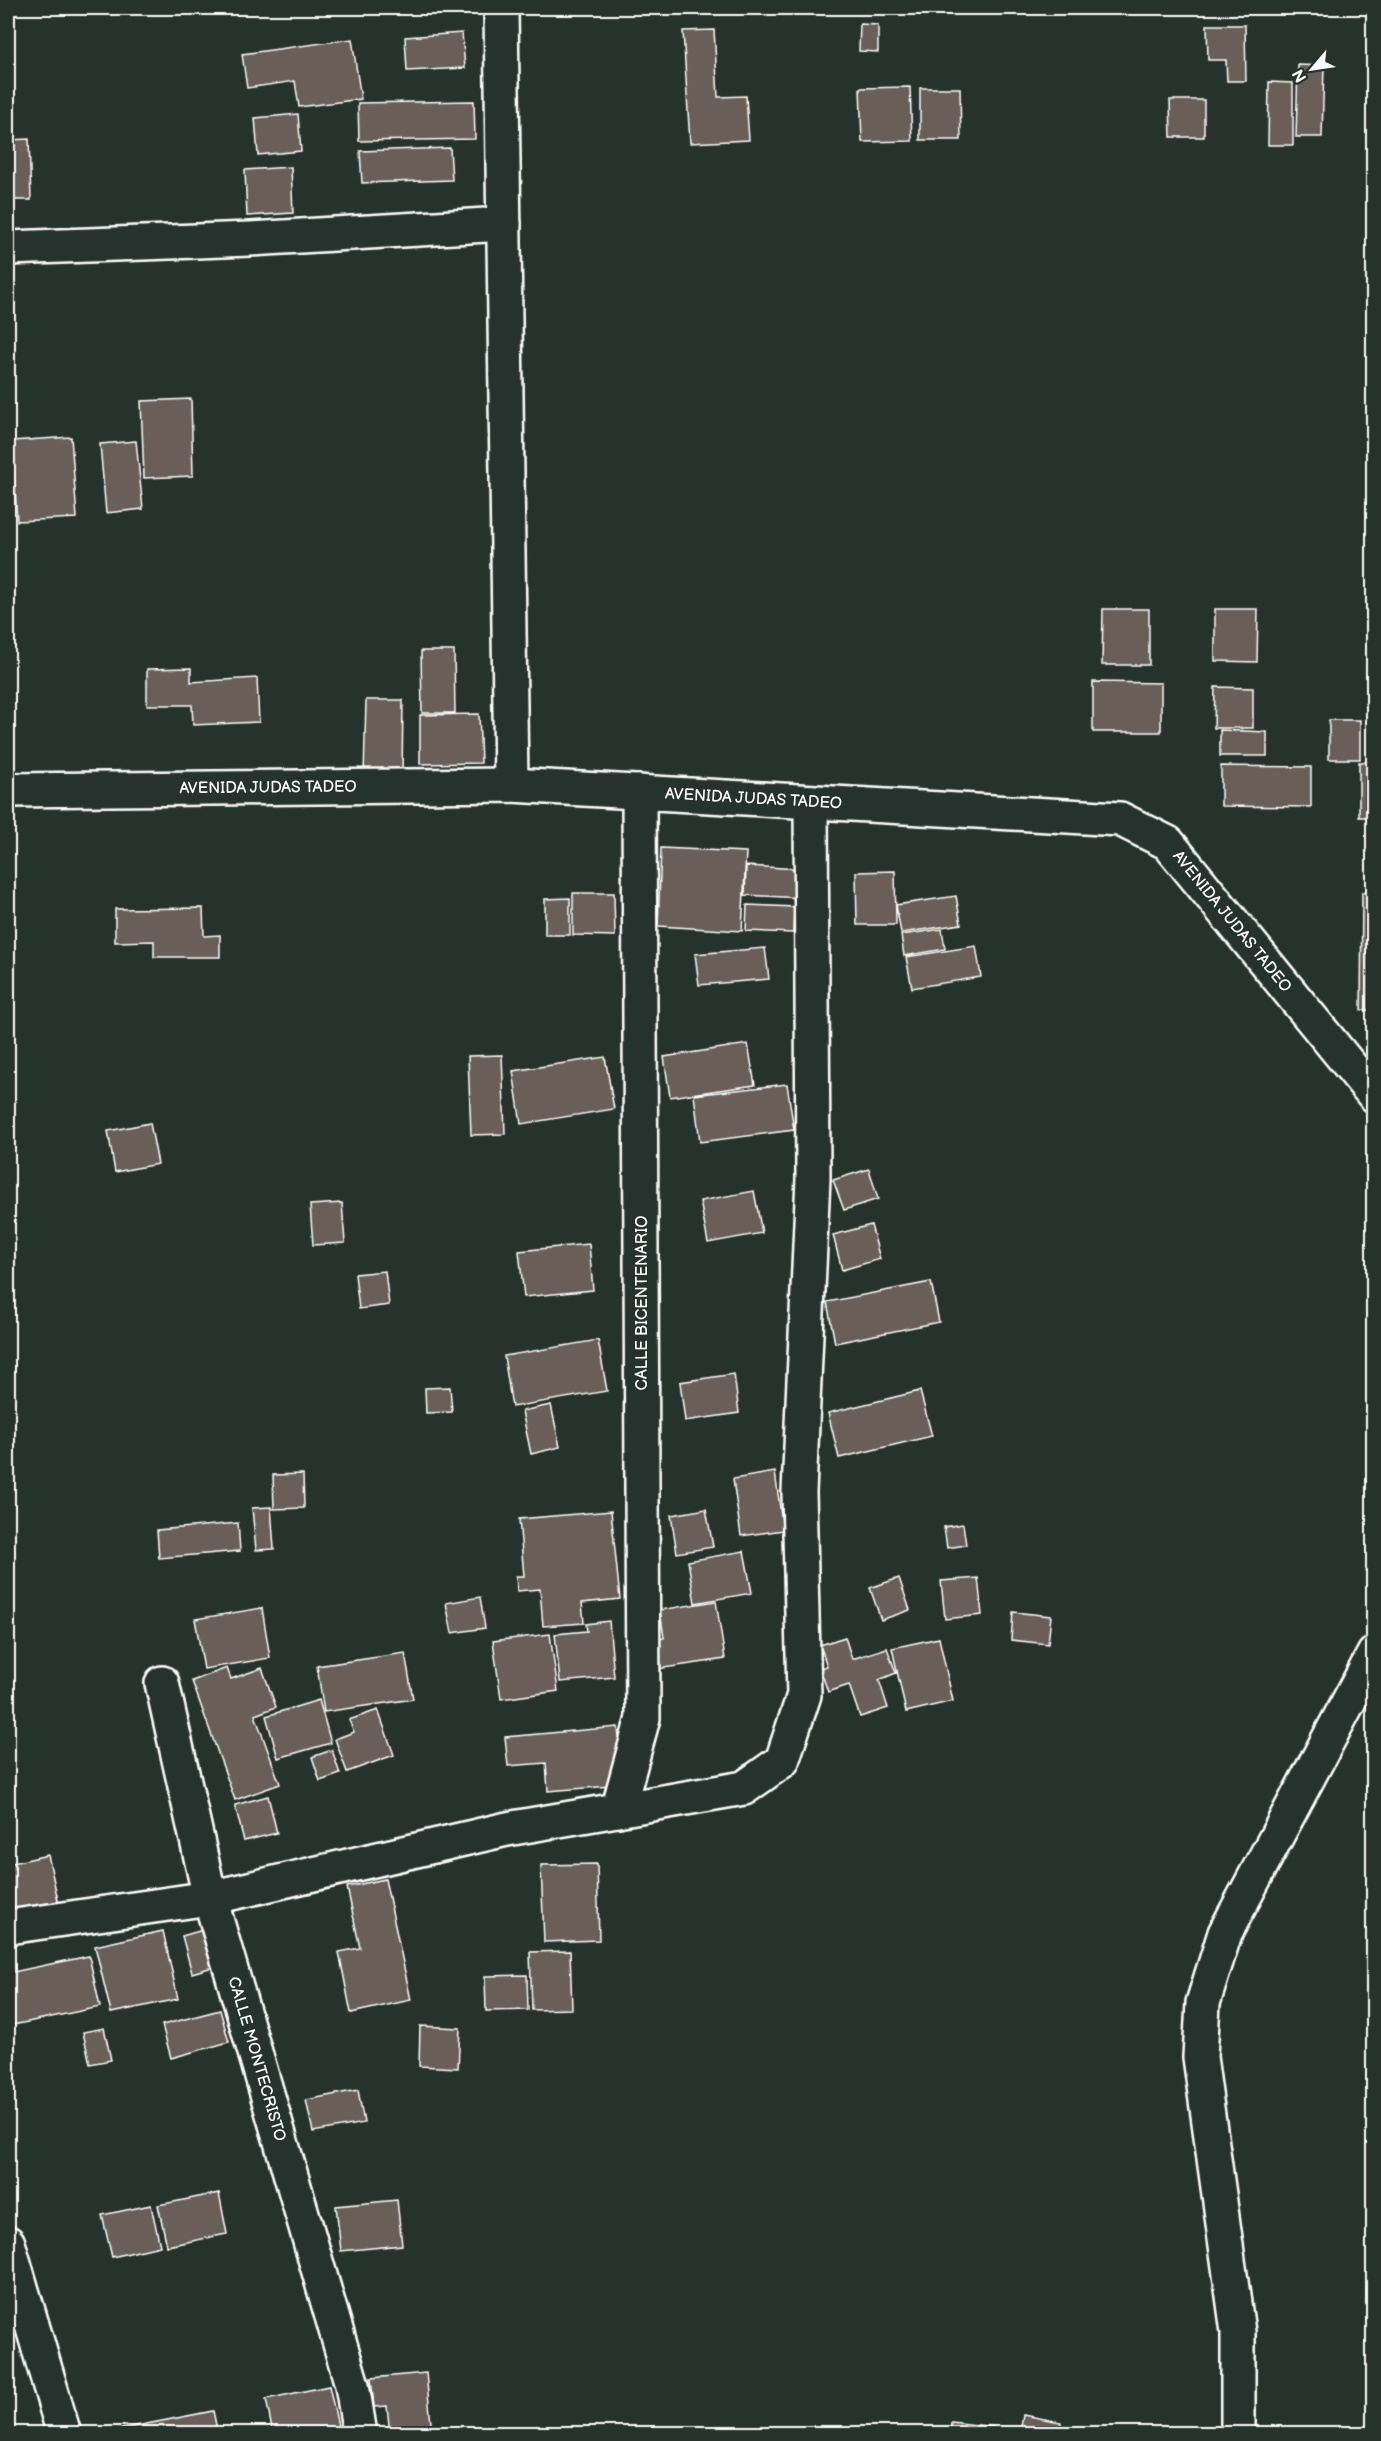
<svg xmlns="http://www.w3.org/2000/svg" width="1381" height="2441" font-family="'Balsamiq Sans',sans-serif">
<rect width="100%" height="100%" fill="#26332d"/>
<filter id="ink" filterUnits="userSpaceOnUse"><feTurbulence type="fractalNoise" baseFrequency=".0167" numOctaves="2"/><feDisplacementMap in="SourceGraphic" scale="12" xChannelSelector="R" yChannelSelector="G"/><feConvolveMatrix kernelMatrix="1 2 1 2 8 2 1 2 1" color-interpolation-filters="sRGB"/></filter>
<g filter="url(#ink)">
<path fill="#6b5e58" stroke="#fff" stroke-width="1.5" d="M 860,24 L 878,25 L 878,52 L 859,51 Z
M 1207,25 L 1245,25 L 1246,81 L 1227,81 L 1226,60 L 1208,60 Z
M 714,30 L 718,97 L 746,96 L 749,140 L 690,143 L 683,31 Z
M 462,33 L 465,68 L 407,71 L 405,37 Z
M 352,39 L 361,99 L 299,107 L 295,81 L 247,88 L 242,54 Z
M 1298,65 L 1324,66 L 1322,137 L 1296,137 Z
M 1269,82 L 1293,83 L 1293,145 L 1268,145 Z
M 910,87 L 912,141 L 862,142 L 860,88 Z
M 920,88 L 960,88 L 961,140 L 920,140 Z
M 1170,100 L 1204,100 L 1204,137 L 1171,137 Z
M 474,101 L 475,139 L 359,141 L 358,103 Z
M 298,114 L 301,151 L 258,155 L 255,118 Z
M 29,139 L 31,200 L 8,200 L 8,140 Z
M 450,148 L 452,180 L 362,183 L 360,151 Z
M 291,167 L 293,213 L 247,216 L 245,170 Z
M 191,399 L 193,476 L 144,478 L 141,401 Z
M 71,437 L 77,518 L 17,521 L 12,441 Z
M 136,441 L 143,509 L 106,513 L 100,444 Z
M 1103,609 L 1149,609 L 1149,665 L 1102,665 Z
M 1215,609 L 1258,609 L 1257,662 L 1215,661 Z
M 421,651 L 454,651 L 455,713 L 422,713 Z
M 191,668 L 191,682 L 257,678 L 259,722 L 193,725 L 192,705 L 147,705 L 147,669 Z
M 1093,682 L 1161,683 L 1161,732 L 1093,732 Z
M 1215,687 L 1253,688 L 1253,728 L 1214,728 Z
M 366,700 L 403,700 L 402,777 L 364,776 Z
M 479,714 L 481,763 L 420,764 L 420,715 Z
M 1329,720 L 1360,720 L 1360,759 L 1329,759 Z
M 1220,730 L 1267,732 L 1267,756 L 1220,756 Z
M 1359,762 L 1374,762 L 1374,817 L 1359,817 Z
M 1221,766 L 1311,767 L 1311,807 L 1221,806 Z
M 661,848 L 746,852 L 742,931 L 658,926 Z
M 746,866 L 802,869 L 801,898 L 745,895 Z
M 895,871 L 896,925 L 857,925 L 856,872 Z
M 1362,892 L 1374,892 L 1374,1010 L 1361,1010 Z
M 573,893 L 614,893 L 615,936 L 573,935 Z
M 956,896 L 961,924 L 901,933 L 896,905 Z
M 570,898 L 570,935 L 545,935 L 545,899 Z
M 747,905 L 794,907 L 793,933 L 746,931 Z
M 203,908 L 204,936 L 220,935 L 220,957 L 154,957 L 154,941 L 115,942 L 115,909 Z
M 942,929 L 945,949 L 904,956 L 901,935 Z
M 976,946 L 981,977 L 912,988 L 906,957 Z
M 765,948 L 769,979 L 699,985 L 695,954 Z
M 748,1044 L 755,1085 L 670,1097 L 664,1057 Z
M 502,1055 L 505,1134 L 471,1135 L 468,1056 Z
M 605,1057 L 614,1109 L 521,1124 L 513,1071 Z
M 787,1084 L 794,1130 L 700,1142 L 694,1095 Z
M 150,1123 L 158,1164 L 115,1172 L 108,1131 Z
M 869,1169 L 878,1199 L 844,1210 L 833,1180 Z
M 754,1191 L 762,1233 L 708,1243 L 700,1201 Z
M 342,1203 L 345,1243 L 313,1245 L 310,1205 Z
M 871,1225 L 880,1259 L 842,1270 L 833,1235 Z
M 589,1244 L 593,1290 L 524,1297 L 519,1251 Z
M 385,1271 L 389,1305 L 359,1309 L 355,1274 Z
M 931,1282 L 939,1322 L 835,1343 L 827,1302 Z
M 598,1340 L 607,1391 L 512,1407 L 504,1356 Z
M 734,1374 L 739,1413 L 685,1421 L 680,1382 Z
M 450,1387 L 452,1412 L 426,1413 L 425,1388 Z
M 920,1391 L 932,1436 L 839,1458 L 828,1413 Z
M 551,1405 L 560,1447 L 531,1454 L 522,1411 Z
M 775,1472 L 783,1530 L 741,1536 L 733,1479 Z
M 303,1474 L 304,1508 L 274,1509 L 273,1475 Z
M 271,1507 L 274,1549 L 256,1550 L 252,1508 Z
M 706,1509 L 713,1547 L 677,1553 L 671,1515 Z
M 611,1511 L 620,1599 L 582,1603 L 584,1623 L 543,1626 L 540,1589 L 517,1591 L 516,1576 L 524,1576 L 519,1519 Z
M 238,1523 L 240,1551 L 159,1558 L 157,1530 Z
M 963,1524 L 966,1545 L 947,1548 L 944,1527 Z
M 744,1551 L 752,1593 L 695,1603 L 688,1561 Z
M 899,1578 L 910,1610 L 881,1620 L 870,1588 Z
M 978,1578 L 982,1615 L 945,1619 L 941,1581 Z
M 480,1597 L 485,1628 L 452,1633 L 446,1603 Z
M 716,1601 L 725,1659 L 657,1669 L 653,1640 L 664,1638 L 660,1610 Z
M 262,1608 L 270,1658 L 204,1669 L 195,1619 Z
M 1013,1612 L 1051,1616 L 1048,1644 L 1011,1640 Z
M 609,1621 L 614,1677 L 560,1682 L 555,1634 L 587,1631 L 586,1624 Z
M 550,1634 L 558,1691 L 501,1699 L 493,1641 Z
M 845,1637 L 852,1659 L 887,1648 L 896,1673 L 879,1680 L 888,1708 L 860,1717 L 849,1685 L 828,1692 L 820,1668 L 827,1666 L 820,1645 Z
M 939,1638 L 953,1701 L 906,1712 L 892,1648 Z
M 405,1653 L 413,1699 L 324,1712 L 317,1666 Z
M 227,1668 L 231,1679 L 262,1668 L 276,1707 L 255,1715 L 280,1784 L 235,1800 L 192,1681 Z
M 319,1700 L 331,1743 L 278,1758 L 266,1716 Z
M 378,1710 L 394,1755 L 347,1772 L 335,1739 L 354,1732 L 349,1720 Z
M 618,1727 L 623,1785 L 548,1791 L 546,1763 L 508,1766 L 505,1737 Z
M 332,1750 L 340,1774 L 320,1781 L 312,1757 Z
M 268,1796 L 277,1833 L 244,1841 L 235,1805 Z
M 48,1855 L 59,1905 L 8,1916 L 8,1864 Z
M 597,1864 L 599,1940 L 544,1942 L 541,1865 Z
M 385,1879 L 411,2000 L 351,2013 L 339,1952 L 360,1948 L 347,1887 Z
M 210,1928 L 220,1965 L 192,1973 L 182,1936 Z
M 163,1931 L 178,1999 L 111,2013 L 95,1946 Z
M 570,1951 L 572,2009 L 532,2010 L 530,1952 Z
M 89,1956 L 100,2007 L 8,2026 L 8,1973 Z
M 527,1975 L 528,2010 L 486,2011 L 485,1976 Z
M 220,2010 L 229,2042 L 171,2058 L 162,2025 Z
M 420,2026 L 460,2028 L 458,2068 L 419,2066 Z
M 104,2028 L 111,2060 L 90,2064 L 83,2032 Z
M 358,2090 L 364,2123 L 313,2132 L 306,2100 Z
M 219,2193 L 227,2234 L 167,2246 L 158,2205 Z
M 397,2200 L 402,2245 L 341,2251 L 336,2206 Z
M 151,2205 L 160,2246 L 112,2257 L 102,2215 Z
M 426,2373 L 432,2434 L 390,2434 L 387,2406 L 374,2407 L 371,2378 Z
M 329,2386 L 339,2430 L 321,2434 L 273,2434 L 266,2399 Z
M 213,2411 L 218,2434 L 106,2432 Z
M 1023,2415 L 1061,2422 L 1059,2434 L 1020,2434 Z
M 951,2422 L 993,2427 L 992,2434 L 950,2434 Z"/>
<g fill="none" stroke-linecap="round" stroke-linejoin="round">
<g stroke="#fff" stroke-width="38">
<g id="minor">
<path d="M 501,8 L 511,785"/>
<path d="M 8,248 L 250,239 L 504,224"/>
<path id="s1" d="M 8,790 L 511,785 L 1120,819 L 1168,843 L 1374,1095"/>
<path id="s2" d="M 162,1683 L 210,1898 L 352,2385 L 360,2434"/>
<path d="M 618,1810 L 643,1718 L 639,792"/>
<path d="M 8,1927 L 210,1898 L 507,1829 L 744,1788 L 782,1761 L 804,1695 L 799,1492 L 813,1178 L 811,802"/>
<path d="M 8,2243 L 64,2434"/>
<path d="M 1238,2434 L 1238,2332 L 1200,2057 L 1203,2003 L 1225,1933 L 1374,1654"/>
</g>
</g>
<use href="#minor" stroke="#26332d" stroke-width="33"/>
</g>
</g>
<g text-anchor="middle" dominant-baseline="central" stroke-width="5" stroke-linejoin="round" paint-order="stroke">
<g font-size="16" fill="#fff" stroke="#26332d">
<text stroke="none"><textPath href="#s1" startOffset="260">AVENIDA JUDAS TADEO</textPath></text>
<text stroke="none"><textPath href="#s1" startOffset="746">AVENIDA JUDAS TADEO</textPath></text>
<text stroke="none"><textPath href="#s1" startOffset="1268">AVENIDA JUDAS TADEO</textPath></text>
<text transform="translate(642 1303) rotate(-90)">CALLE BICENTENARIO</text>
<text stroke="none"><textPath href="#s2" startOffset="388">CALLE MONTECRISTO</textPath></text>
</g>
</g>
<rect width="1381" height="2441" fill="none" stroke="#26332d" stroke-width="30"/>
<rect x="15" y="15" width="1351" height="2411" fill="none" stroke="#fff" stroke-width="2" filter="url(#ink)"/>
<g transform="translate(1312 69) rotate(241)" stroke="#26332d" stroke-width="4.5" paint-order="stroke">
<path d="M0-4.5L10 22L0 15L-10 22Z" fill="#ffffff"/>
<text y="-9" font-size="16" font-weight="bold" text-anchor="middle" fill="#ffffff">N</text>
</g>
</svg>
